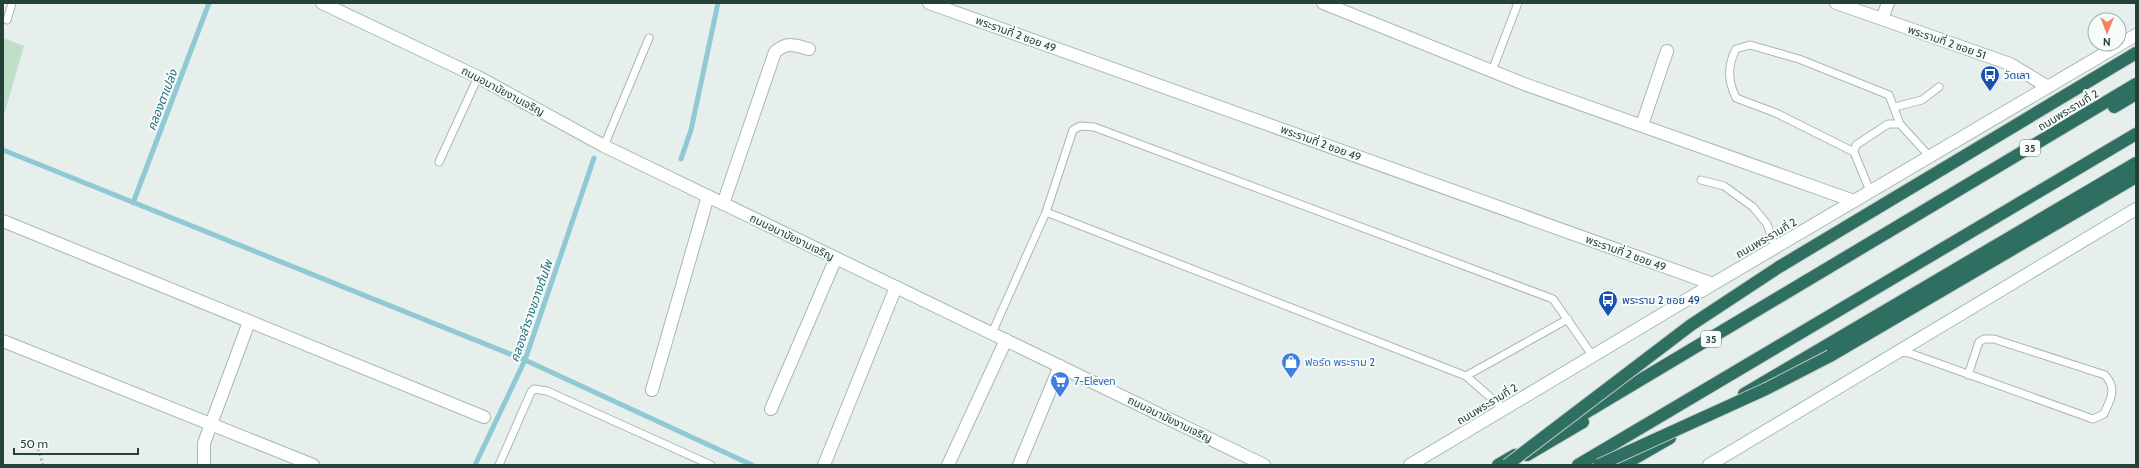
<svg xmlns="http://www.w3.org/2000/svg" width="2139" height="468" font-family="Cabin,'Noto Sans Thai',sans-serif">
<rect width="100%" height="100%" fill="#e6efeb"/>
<path fill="#bfe0c8" d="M 3,38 L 24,46 L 3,118 Z"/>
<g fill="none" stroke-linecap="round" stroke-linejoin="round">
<path stroke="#8ec9d4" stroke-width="5" d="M 3,150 L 525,360 L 752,465
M 681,159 L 691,130 L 718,3
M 133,203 L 209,3
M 475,465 L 525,360 L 594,158"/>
<g stroke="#a8b8b2" stroke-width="9">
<path id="lane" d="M 7,20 L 12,3
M 1492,71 L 1518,3
M 1895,107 L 1922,100 L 1939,87
M 604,146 L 649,38
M 1854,152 L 1776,113 L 1736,98 C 1728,81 1727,66 1736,49 L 1750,45 L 1799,59 L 1889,95 L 1900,124
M 439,162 L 478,77
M 1701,180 L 1724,186 L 1753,207 L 1767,224 L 1775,247
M 1870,191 L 1854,152 L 1856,145 L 1888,124 L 1900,124 L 1930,157
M 1046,212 L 1466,376 L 1504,409
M 992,333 L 1046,212 L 1073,130 L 1080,126 L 1094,127 L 1553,299 L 1592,355
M 1898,352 L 1909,353 L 2093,419 L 2104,414 C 2110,399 2118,390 2105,375 L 1994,339 L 1984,339 L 1979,342 L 1968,375
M 1466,376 L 1568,319
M 499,465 L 531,392 L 534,389 L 547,391 L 711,465"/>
</g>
<g stroke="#a8b8b2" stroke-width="14">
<path id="street" d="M 929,3 L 1713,284
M 1323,3 L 1524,84 L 1854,201
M 1836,3 L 1882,19
M 1888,3 L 1882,19 L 2010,64 L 2048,87
M 1642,125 L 1667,51
M 723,204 L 775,52 C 788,41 794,45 809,49
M 3,221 L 484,417
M 3,341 L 313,465
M 652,390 L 708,196
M 771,409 L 836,258
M 204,465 L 204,443 L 249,322
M 824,465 L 896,287
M 948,465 L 1006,340
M 1019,465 L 1060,366"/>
</g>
<g stroke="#a4bbb3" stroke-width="14">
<path id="secondary" d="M 322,3 L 478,77 L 604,146 L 1264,465
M 1410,465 L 1713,284 L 2136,35
M 1709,465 L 2136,209"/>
</g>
<g stroke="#c2cac8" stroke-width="14">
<path id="highway" d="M 2114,107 L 2136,94
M 1779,267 L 2136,53
M 1830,356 L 2136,177
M 1744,394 L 2136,163
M 1570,422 L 2136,84
M 1527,455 L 1583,422
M 1498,465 L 1515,455
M 1578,465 L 2136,134
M 1623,465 L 1670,438"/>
</g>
<path stroke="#86b3a5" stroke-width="2.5" stroke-dasharray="2 3" stroke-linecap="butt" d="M 38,449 L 43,465"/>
<use href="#lane" stroke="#fff" stroke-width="7"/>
<use href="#street" stroke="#fff" stroke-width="12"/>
<use href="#secondary" stroke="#fff" stroke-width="12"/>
<use href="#highway" stroke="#2f6f62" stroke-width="12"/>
<g stroke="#c2cac8" stroke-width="14" stroke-linecap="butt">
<path id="highway-bridge" d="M 1507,465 L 1691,325 L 1779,267
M 1599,465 L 1766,389 L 1830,356"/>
</g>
<use href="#highway-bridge" stroke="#2f6f62" stroke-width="12"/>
</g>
<defs>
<g id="bus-pin" transform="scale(1)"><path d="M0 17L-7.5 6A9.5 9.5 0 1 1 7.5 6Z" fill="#1a4fb4" stroke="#f7fbf9"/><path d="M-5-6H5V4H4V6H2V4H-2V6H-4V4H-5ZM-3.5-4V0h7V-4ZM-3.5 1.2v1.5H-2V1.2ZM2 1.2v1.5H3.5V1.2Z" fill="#fff"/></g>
<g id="shop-pin" transform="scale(1)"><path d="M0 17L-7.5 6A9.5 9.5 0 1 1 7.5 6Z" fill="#3f7fe0" stroke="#f7fbf9"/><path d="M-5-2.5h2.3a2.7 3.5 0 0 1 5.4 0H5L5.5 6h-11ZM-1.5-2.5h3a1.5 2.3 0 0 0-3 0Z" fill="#fff"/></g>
<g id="supermarket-pin" transform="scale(1)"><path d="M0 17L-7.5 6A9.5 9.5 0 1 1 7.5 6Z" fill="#3f7fe0" stroke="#f7fbf9"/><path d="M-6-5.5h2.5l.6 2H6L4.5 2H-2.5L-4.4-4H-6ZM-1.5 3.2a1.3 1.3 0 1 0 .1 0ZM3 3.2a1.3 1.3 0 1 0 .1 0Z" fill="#fff"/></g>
</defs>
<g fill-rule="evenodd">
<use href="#bus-pin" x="1990" y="75"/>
<use href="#bus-pin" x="1608" y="300"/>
<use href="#shop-pin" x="1291" y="362"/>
<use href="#supermarket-pin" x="1060" y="381"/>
</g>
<g text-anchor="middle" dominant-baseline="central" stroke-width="4" stroke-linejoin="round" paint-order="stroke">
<g fill="#f7fbf9" stroke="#637a73" stroke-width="1">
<rect x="2020" y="140" width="20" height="16" rx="3"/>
<rect x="1701" y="331" width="20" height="16" rx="3"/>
</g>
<g font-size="10" font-weight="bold" fill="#24423a">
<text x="2030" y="148">35</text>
<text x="1711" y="339">35</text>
</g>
<g font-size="11" fill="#24423a" stroke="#f7fbf9">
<text transform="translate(1016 34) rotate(20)">พระรามที่ 2 ซอย 49</text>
<text transform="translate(1947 42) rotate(19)">พระรามที่ 2 ซอย 51</text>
<text transform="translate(503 91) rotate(28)">ถนนอนามัยงามเจริญ</text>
<text transform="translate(2068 110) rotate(-31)">ถนนพระรามที่ 2</text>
<text transform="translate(1321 143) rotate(20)">พระรามที่ 2 ซอย 49</text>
<text transform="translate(792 237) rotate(26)">ถนนอนามัยงามเจริญ</text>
<text transform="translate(1766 238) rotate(-30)">ถนนพระรามที่ 2</text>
<text transform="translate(1626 253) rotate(20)">พระรามที่ 2 ซอย 49</text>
<text transform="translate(1487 404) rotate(-31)">ถนนพระรามที่ 2</text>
<text transform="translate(1170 419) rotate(26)">ถนนอนามัยงามเจริญ</text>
</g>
<g font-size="11" fill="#164399" stroke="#f7fbf9" text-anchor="start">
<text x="2004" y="75">วัดเลา</text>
<text x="1622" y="300">พระราม 2 ซอย 49</text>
</g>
<g font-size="11" fill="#366cbe" stroke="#f7fbf9" text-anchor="start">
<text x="1305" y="362">ฟอร์ด พระราม 2</text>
<text x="1074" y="381">7-Eleven</text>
</g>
<g font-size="12" font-style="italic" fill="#1c6f80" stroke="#f7fbf9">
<text transform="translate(162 100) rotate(-69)">คลองตาเปล่ง</text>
<text transform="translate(531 311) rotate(-71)">คลองลำรางขวางต้นโพ</text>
</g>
</g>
<rect width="2139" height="468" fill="none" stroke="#24423a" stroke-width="8"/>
<g transform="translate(2107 32) rotate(181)"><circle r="19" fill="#f7fbf9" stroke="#a3b1ad"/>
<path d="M0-3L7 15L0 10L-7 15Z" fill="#f4845f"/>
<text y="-6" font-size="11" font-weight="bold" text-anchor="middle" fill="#24423a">N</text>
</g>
<path d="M14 448v6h124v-6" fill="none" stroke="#24423a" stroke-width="2"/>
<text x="20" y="448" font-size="12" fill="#24423a" stroke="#f7fbf9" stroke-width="3" paint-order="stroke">50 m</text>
</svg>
